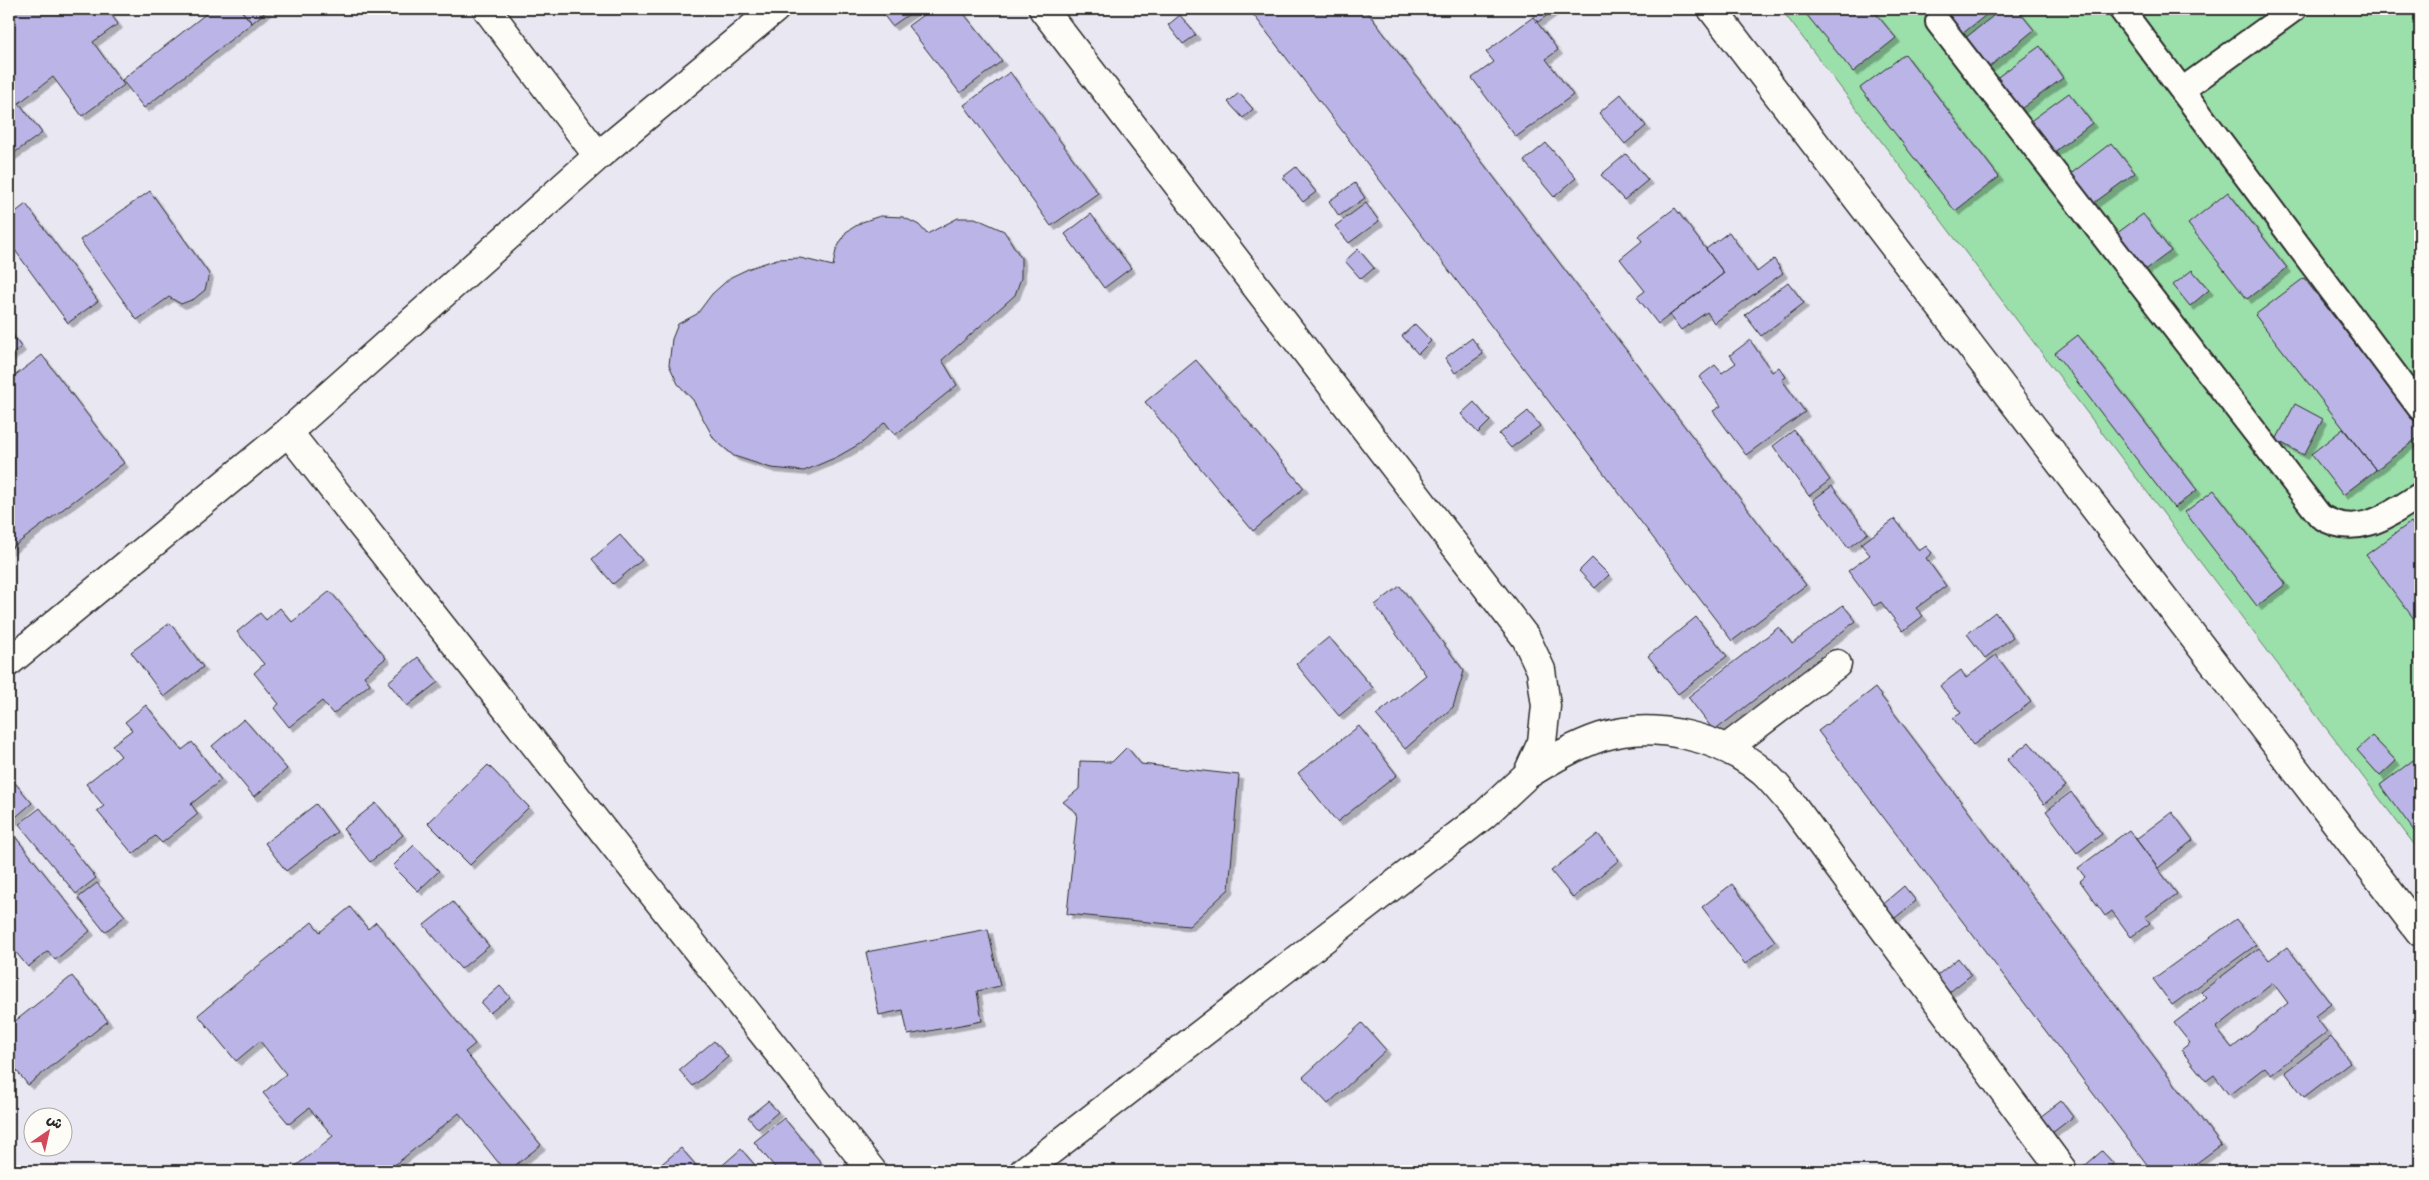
<svg xmlns="http://www.w3.org/2000/svg" width="2429" height="1180" font-family="'Playpen Sans','Playpen Sans Arabic',sans-serif">
<defs>
<filter id="shadow"><feDropShadow dx="4.5" dy="4.5" stdDeviation="0" flood-color="#0004"/></filter>
</defs>
<rect width="100%" height="100%" fill="#e9e7f2"/>
<filter id="ink" filterUnits="userSpaceOnUse"><feTurbulence type="fractalNoise" baseFrequency=".02" numOctaves="2"/><feDisplacementMap in="SourceGraphic" scale="10" xChannelSelector="R" yChannelSelector="G"/><feConvolveMatrix kernelMatrix="1 2 1 2 8 2 1 2 1" color-interpolation-filters="sRGB"/></filter>
<g filter="url(#ink)">
<path fill="#9bdfaa" stroke="#63856a" d="M 1781,9 L 2420,9 L 2420,852 Z"/>
<path fill="#bab5e6" stroke="#2b2b2b" fill-rule="evenodd" filter="url(#shadow)" d="M 9,9 L 107,9 L 118,24 L 93,42 L 124,85 L 82,116 L 53,77 L 19,103 L 42,133 L 10,156 Z
M 212,9 L 240,9 L 252,23 L 144,108 L 122,80 Z
M 240,9 L 269,9 L 252,23 Z
M 879,9 L 914,9 L 915,10 L 892,26 Z
M 931,9 L 960,9 L 1002,61 L 960,93 L 908,26 Z
M 1249,9 L 1365,9 L 1806,585 L 1732,641 Z
M 1528,9 L 1556,9 L 1538,22 Z
M 1802,9 L 1872,9 L 1896,38 L 1853,72 Z
M 1942,9 L 1989,9 L 1991,11 L 1962,34 Z
M 2002,9 L 2017,9 L 2034,30 L 1988,68 L 1964,39 Z
M 1180,15 L 1196,35 L 1183,44 L 1168,25 Z
M 1533,17 L 1558,50 L 1546,59 L 1573,95 L 1516,137 L 1472,78 L 1494,62 L 1486,52 Z
M 2040,46 L 2063,78 L 2014,114 L 1991,82 Z
M 1905,54 L 1999,177 L 1955,211 L 1860,88 Z
M 1010,72 L 1098,193 L 1051,226 L 964,105 Z
M 1239,93 L 1253,109 L 1243,118 L 1228,102 Z
M 2069,93 L 2092,123 L 2049,156 L 2025,125 Z
M 1621,94 L 1646,126 L 1625,144 L 1599,113 Z
M 1546,143 L 1576,178 L 1554,197 L 1524,161 Z
M 2111,143 L 2135,173 L 2087,208 L 2064,179 Z
M 1626,154 L 1648,180 L 1624,200 L 1601,175 Z
M 1296,167 L 1316,192 L 1303,202 L 1283,177 Z
M 1355,183 L 1365,198 L 1339,216 L 1329,201 Z
M 150,191 L 209,274 L 205,290 L 194,299 L 181,304 L 169,297 L 137,320 L 80,240 Z
M 2228,192 L 2287,268 L 2247,299 L 2188,224 Z
M 1366,203 L 1379,221 L 1349,243 L 1335,226 Z
M 26,204 L 98,301 L 68,323 L 9,242 L 9,217 Z
M 1675,208 L 1724,273 L 1658,324 L 1637,297 L 1645,291 L 1620,259 L 1642,241 L 1638,236 Z
M 1091,214 L 1131,268 L 1104,288 L 1065,234 Z
M 2143,214 L 2171,251 L 2144,271 L 2116,234 Z
M 880,216 L 903,217 L 919,225 L 927,234 L 958,218 L 975,218 L 1004,231 L 1021,258 L 1021,278 L 1015,295 L 942,360 L 957,385 L 895,435 L 885,422 L 863,442 L 837,457 L 804,471 L 771,468 L 734,456 L 714,439 L 693,400 L 678,384 L 669,365 L 672,339 L 678,324 L 697,314 L 712,294 L 731,277 L 750,268 L 777,259 L 800,258 L 833,266 L 836,250 L 846,232 L 862,222 Z
M 1729,232 L 1757,272 L 1774,259 L 1783,273 L 1714,323 L 1707,312 L 1681,330 L 1670,315 L 1724,273 L 1706,249 Z
M 1358,249 L 1374,268 L 1361,279 L 1345,261 Z
M 2192,270 L 2209,290 L 2190,306 L 2173,285 Z
M 2304,278 L 2420,428 L 2420,436 L 2376,470 L 2255,315 Z
M 1788,282 L 1804,303 L 1761,336 L 1745,315 Z
M 1415,324 L 1431,341 L 1418,354 L 1402,336 Z
M 9,330 L 21,347 L 9,357 Z
M 2078,335 L 2197,490 L 2174,508 L 2055,353 Z
M 1472,338 L 1483,354 L 1455,373 L 1445,358 Z
M 1750,340 L 1772,372 L 1779,367 L 1786,377 L 1782,380 L 1805,412 L 1746,455 L 1713,411 L 1721,406 L 1699,377 L 1715,365 L 1722,373 L 1736,363 L 1730,355 Z
M 42,355 L 124,463 L 9,550 L 9,380 Z
M 1196,360 L 1304,488 L 1253,531 L 1145,402 Z
M 1474,402 L 1490,421 L 1478,433 L 1461,414 Z
M 2295,404 L 2323,419 L 2304,455 L 2276,440 Z
M 1528,411 L 1540,426 L 1511,448 L 1499,434 Z
M 2343,429 L 2376,470 L 2343,495 L 2311,454 Z
M 1794,430 L 1830,480 L 1809,496 L 1773,446 Z
M 1832,486 L 1868,533 L 1848,548 L 1813,500 Z
M 2214,490 L 2286,584 L 2257,606 L 2185,512 Z
M 1895,519 L 1919,551 L 1926,546 L 1932,553 L 1926,558 L 1946,586 L 1916,608 L 1923,616 L 1903,631 L 1881,602 L 1874,606 L 1848,571 L 1870,555 L 1861,544 Z
M 2411,522 L 2420,534 L 2420,627 L 2366,555 Z
M 620,535 L 642,560 L 613,584 L 592,559 Z
M 1592,558 L 1609,575 L 1595,588 L 1579,571 Z
M 1400,586 L 1464,671 L 1453,707 L 1405,749 L 1376,715 L 1426,675 L 1375,605 Z
M 330,591 L 386,658 L 364,676 L 370,684 L 333,714 L 322,701 L 289,727 L 274,708 L 279,704 L 254,673 L 264,664 L 237,632 L 260,613 L 266,620 L 280,608 L 292,622 Z
M 1843,605 L 1856,621 L 1714,731 L 1688,697 L 1779,627 L 1792,644 Z
M 1995,612 L 2013,637 L 1985,658 L 1967,634 Z
M 1696,617 L 1727,656 L 1678,694 L 1648,656 Z
M 170,623 L 203,667 L 164,697 L 131,652 Z
M 1329,637 L 1373,688 L 1339,716 L 1296,664 Z
M 1996,655 L 2031,702 L 1973,745 L 1953,718 L 1961,713 L 1940,686 L 1961,670 L 1966,678 Z
M 418,657 L 438,682 L 407,706 L 388,682 Z
M 1875,688 L 2221,1145 L 2186,1171 L 2152,1171 L 1818,731 Z
M 146,705 L 182,750 L 192,742 L 221,780 L 191,804 L 198,814 L 162,843 L 155,836 L 133,854 L 97,811 L 104,806 L 86,784 L 121,756 L 112,745 L 132,730 L 125,722 Z
M 244,719 L 287,769 L 254,797 L 212,746 Z
M 1359,726 L 1397,775 L 1337,822 L 1298,773 Z
M 2372,736 L 2396,761 L 2380,776 L 2357,750 Z
M 2029,742 L 2066,786 L 2044,804 L 2007,760 Z
M 1127,747 L 1141,764 L 1239,775 L 1229,889 L 1189,926 L 1067,914 L 1077,813 L 1063,802 L 1079,789 L 1080,761 L 1112,762 Z
M 2420,755 L 2420,839 L 2380,785 Z
M 488,765 L 529,807 L 470,865 L 428,823 Z
M 9,776 L 32,803 L 9,823 Z
M 2071,792 L 2102,834 L 2077,853 L 2046,811 Z
M 376,803 L 403,835 L 370,862 L 343,829 Z
M 316,804 L 337,832 L 286,871 L 265,843 Z
M 40,808 L 96,878 L 76,894 L 19,824 Z
M 2172,812 L 2193,840 L 2158,868 L 2136,839 Z
M 9,829 L 90,931 L 55,960 L 48,951 L 28,967 L 9,944 Z
M 2129,830 L 2177,894 L 2145,917 L 2150,923 L 2131,937 L 2112,911 L 2105,916 L 2080,881 L 2085,877 L 2078,868 Z
M 1598,834 L 1619,860 L 1573,898 L 1551,871 Z
M 414,845 L 439,871 L 418,891 L 393,866 Z
M 97,883 L 125,916 L 105,932 L 78,898 Z
M 1732,884 L 1775,941 L 1745,964 L 1702,907 Z
M 1904,886 L 1916,901 L 1890,922 L 1879,907 Z
M 453,902 L 489,946 L 461,969 L 424,925 Z
M 350,907 L 368,929 L 376,922 L 475,1044 L 465,1052 L 541,1145 L 508,1171 L 505,1171 L 459,1113 L 391,1168 L 393,1171 L 300,1171 L 296,1166 L 333,1136 L 309,1108 L 289,1124 L 263,1093 L 286,1074 L 260,1041 L 236,1061 L 198,1015 L 312,922 L 320,932 Z
M 2236,919 L 2256,945 L 2172,1005 L 2153,979 Z
M 988,929 L 1000,986 L 977,991 L 982,1021 L 908,1035 L 903,1010 L 879,1015 L 866,952 Z
M 2287,947 L 2331,1004 L 2315,1016 L 2327,1032 L 2271,1074 L 2265,1067 L 2229,1095 L 2214,1075 L 2206,1081 L 2181,1050 L 2190,1043 L 2174,1023 L 2207,998 L 2201,992 L 2259,948 L 2269,960 ZM 2273,983 L 2288,1003 L 2232,1048 L 2216,1028 Z
M 1958,958 L 1971,975 L 1947,994 L 1934,978 Z
M 72,976 L 108,1021 L 28,1085 L 9,1061 L 9,1026 Z
M 500,986 L 510,997 L 490,1013 L 481,1003 Z
M 1362,1023 L 1386,1050 L 1328,1104 L 1303,1077 Z
M 2331,1037 L 2350,1062 L 2304,1097 L 2285,1072 Z
M 714,1041 L 728,1057 L 693,1086 L 679,1070 Z
M 768,1101 L 778,1112 L 758,1129 L 748,1117 Z
M 2061,1101 L 2073,1117 L 2052,1133 L 2040,1117 Z
M 784,1118 L 828,1171 L 778,1171 L 754,1142 Z
M 681,1148 L 701,1171 L 653,1171 Z
M 741,1149 L 760,1171 L 718,1171 L 717,1170 Z
M 2102,1151 L 2114,1164 L 2106,1171 L 2082,1171 L 2081,1169 Z"/>
<g fill="none" stroke-linecap="round" stroke-linejoin="round">
<g stroke="#2b2b2b" stroke-width="28">
<path id="lane" d="M 2121,9 L 2420,408
M 1938,22 L 2320,516 C 2356,540 2389,515 2420,495
M 2182,90 L 2294,9"/>
</g>
<g stroke="#2b2b2b" stroke-width="31">
<path id="street" d="M 487,9 L 598,156
M 1712,9 L 2420,932
M 288,432 L 872,1171
M 9,662 L 288,432 L 598,156 L 775,9
M 1727,748 L 1837,664
M 1527,775 C 1551,760 1574,746 1601,737 C 1654,720 1721,737 1763,772 C 1773,781 1782,793 1791,803 L 2063,1171
M 1024,1171 L 1484,815 L 1527,775 L 1542,742 L 1546,706 L 1541,670 L 1526,638 L 1043,9"/>
</g>
<use href="#lane" stroke="#fdfcf7" stroke-width="24"/>
<use href="#street" stroke="#fdfcf7" stroke-width="28"/>
</g>
</g>
<rect width="2429" height="1180" fill="none" stroke="#fdfcf7" stroke-width="30"/>
<rect x="15" y="15" width="2399" height="1150" fill="none" stroke="#2b2b2b" stroke-width="2" filter="url(#ink)"/>
<g transform="translate(48 1132) rotate(34)"><circle r="24" fill="#fdfcf7" stroke="#a9a8a5"/>
<path d="M0-4L9 19L0 12L-9 19Z" fill="#d1495b"/>
<text y="-8" font-size="14" font-weight="bold" text-anchor="middle" fill="#2b2b2b">ش</text>
</g>
</svg>
